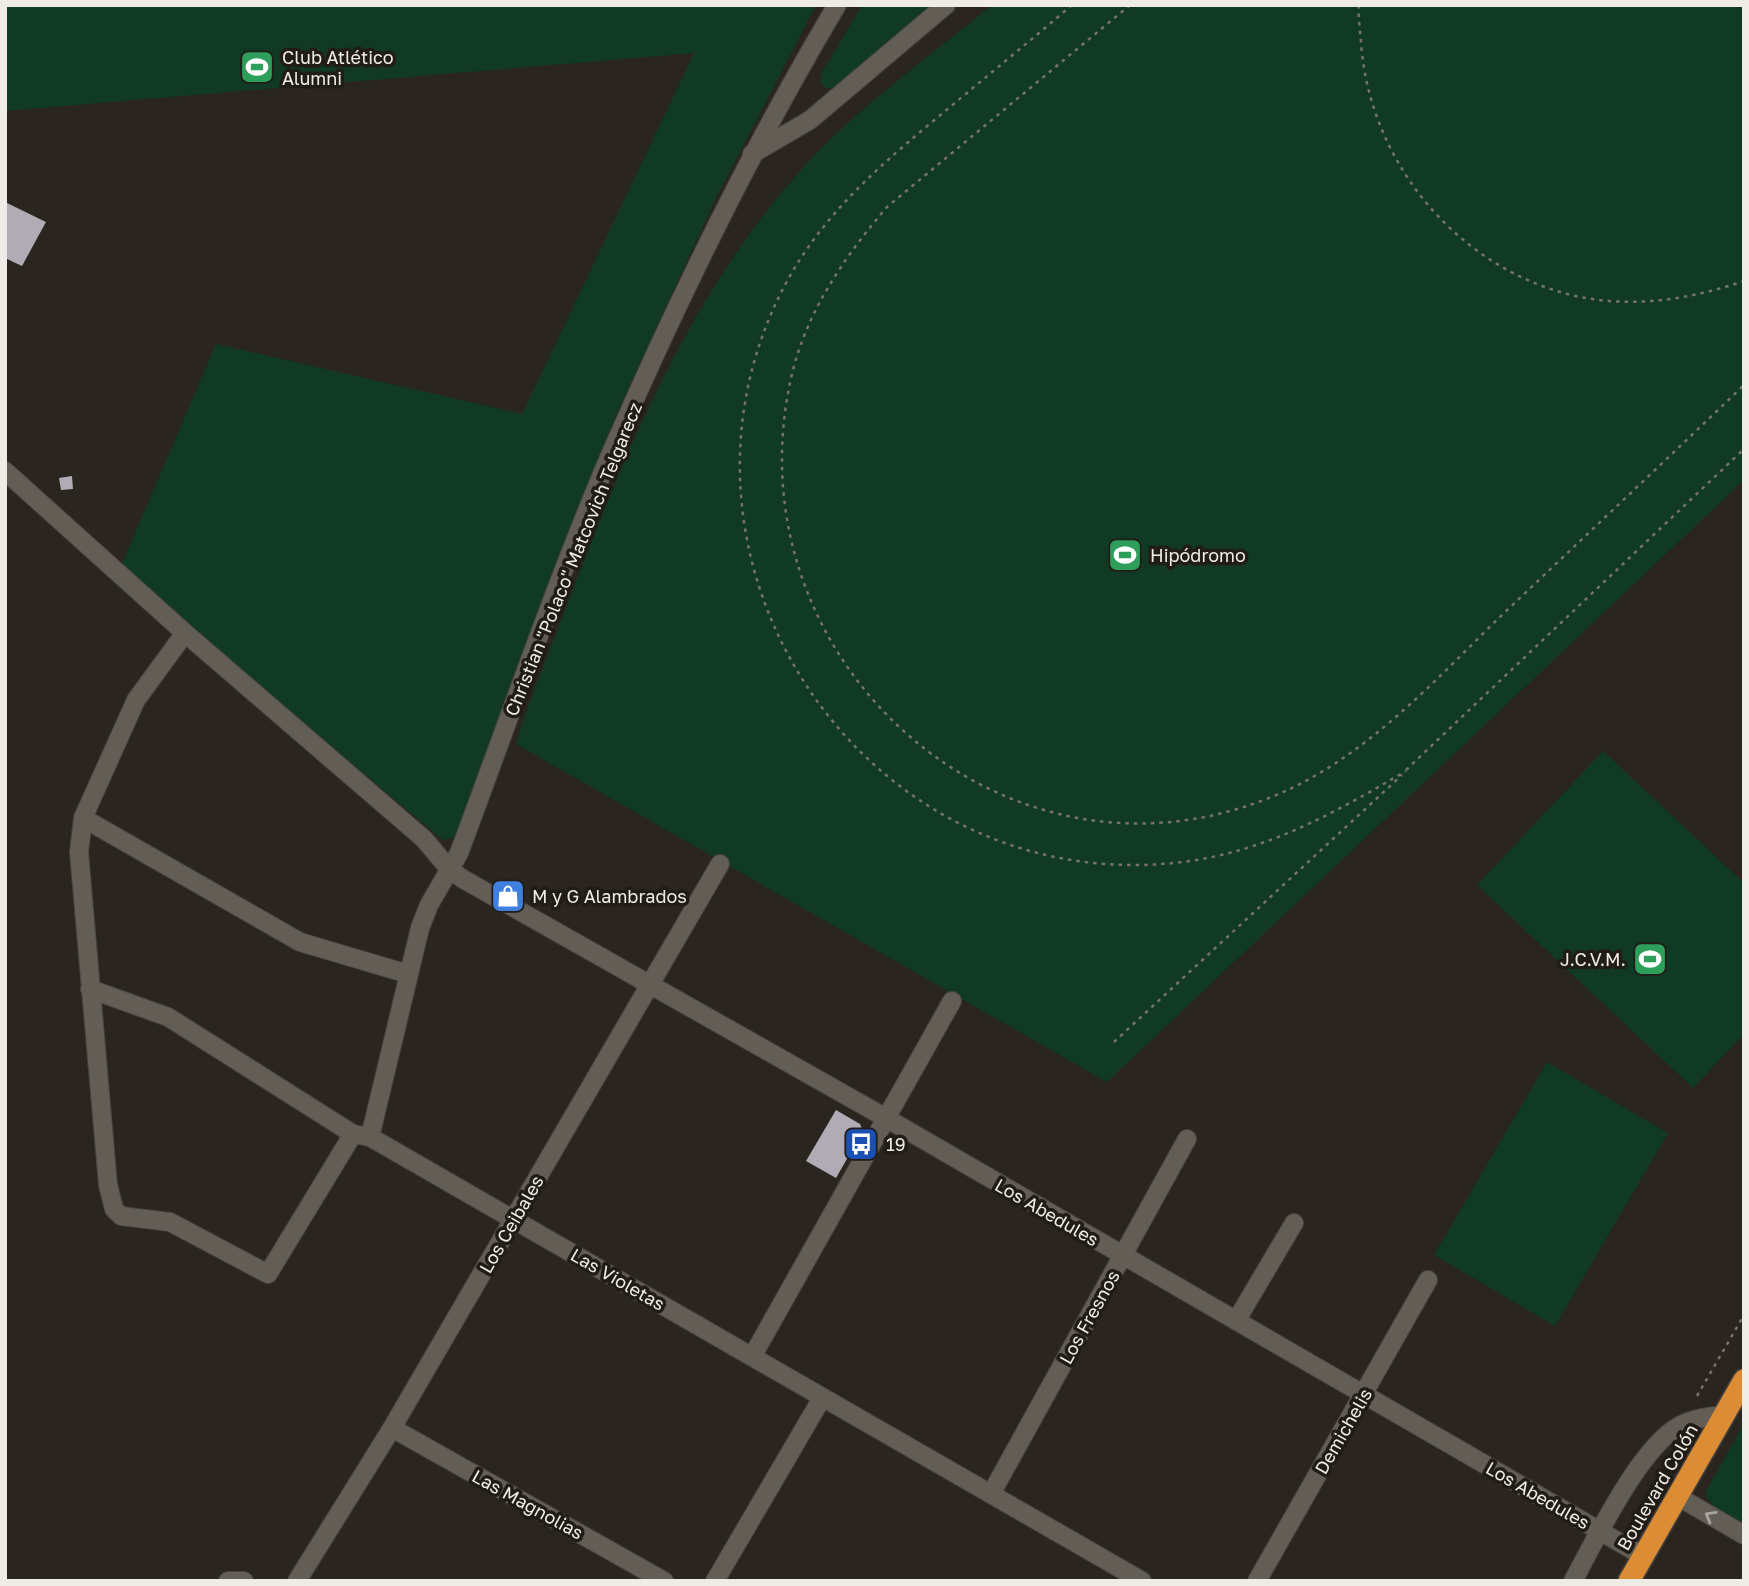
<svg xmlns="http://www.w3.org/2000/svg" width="1749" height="1586" font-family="'Golos Text',sans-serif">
<rect width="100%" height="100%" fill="#2a251e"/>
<path fill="#113a26" d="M 5,5 L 816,5 L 716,198 L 617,413 L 551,576 L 456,837 L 443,840 L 183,622 L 170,631 L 114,582 L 216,344 L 522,414 L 694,53 L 5,111 Z
M 862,5 L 936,5 L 836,89 L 826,88 L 821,83 L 821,74 Z
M 992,5 L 1744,5 L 1744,480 L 1107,1082 L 516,744 C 531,693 553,644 571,594 C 630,439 696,283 810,160 C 864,103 931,55 992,5 Z
M 1603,751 L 1744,883 L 1744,1034 L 1693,1088 L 1477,885 Z
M 1547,1062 L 1668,1133 L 1555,1326 L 1434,1255 Z
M 1744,1424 L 1744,1524 L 1714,1507 L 1706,1496 L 1707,1489 Z"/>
<path fill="#b1abb5" d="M 5,202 L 46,222 L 22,266 L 5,258 Z
M 72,476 L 73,489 L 61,490 L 59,478 Z
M 836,1110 L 860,1124 L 863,1131 L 836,1178 L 806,1161 Z"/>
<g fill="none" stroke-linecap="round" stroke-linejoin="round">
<g stroke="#48433e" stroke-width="20">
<path id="minor" d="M 752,154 L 810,120 L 946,5
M 5,471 L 185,633 L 424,839 L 450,870 L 463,879 L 886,1118 L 1643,1556
M 185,633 L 136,700 L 83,818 L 79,852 L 108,1185 L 114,1209 L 121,1216 L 170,1222 L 268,1274 L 353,1134
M 83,818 L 300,942 L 408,974
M 90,989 L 168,1017 L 353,1134 L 370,1137 L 1142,1581
M 370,1137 L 420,928 L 429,905 L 459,853 C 509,720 555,584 611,453 C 678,299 751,149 837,5
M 1236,1321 L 1294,1223
M 752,1357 L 952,1001
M 392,1428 L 664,1581
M 991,1494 L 1187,1139
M 1677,1496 L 1744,1535
M 228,1581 L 244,1581
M 297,1581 L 392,1428 L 720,864
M 715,1581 L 822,1398
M 1257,1581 L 1428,1280
M 1573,1581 C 1596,1539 1640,1446 1681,1425 C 1694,1418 1709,1417 1724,1415"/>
</g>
<g stroke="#48433e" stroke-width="24">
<path id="highway" d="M 1629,1581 L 1744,1380"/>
</g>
<path stroke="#77726c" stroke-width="2.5" stroke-dasharray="3.5 5" stroke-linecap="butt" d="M 1072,5 C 1030,41 987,76 944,112 C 883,163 825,211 786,283 C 646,544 842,868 1138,865 C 1243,864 1319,822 1406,771
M 1130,5 L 887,207 C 845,256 807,311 792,374 C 726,653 997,906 1269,798 C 1363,761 1432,683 1503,614 C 1583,538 1664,462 1744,385
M 1359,5 C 1358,17 1360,30 1361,42 C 1369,160 1455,266 1571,295 C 1630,309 1688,300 1744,281
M 1406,770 L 1744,449
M 1114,1042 L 1402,775
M 1697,1396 L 1744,1315"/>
<use href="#minor" stroke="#635e55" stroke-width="18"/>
<use href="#highway" stroke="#dd8c36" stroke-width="21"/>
</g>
<defs><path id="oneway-chevron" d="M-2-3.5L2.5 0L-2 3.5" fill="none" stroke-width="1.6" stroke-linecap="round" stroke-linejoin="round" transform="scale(1.75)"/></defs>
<use stroke="#a9a59e" href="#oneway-chevron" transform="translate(1710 1516) rotate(-150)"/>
<defs>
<g id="stadium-square" transform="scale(1.75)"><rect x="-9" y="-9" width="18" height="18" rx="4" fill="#2e9e5b" stroke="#211c15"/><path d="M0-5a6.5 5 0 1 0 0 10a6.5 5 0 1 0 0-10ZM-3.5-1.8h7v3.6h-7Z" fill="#fff"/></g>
<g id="shop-square" transform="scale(1.75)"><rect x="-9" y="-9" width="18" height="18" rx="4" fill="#3f7fe0" stroke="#211c15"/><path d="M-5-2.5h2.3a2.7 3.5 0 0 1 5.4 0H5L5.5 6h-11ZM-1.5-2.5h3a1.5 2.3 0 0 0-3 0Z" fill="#fff"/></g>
<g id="bus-square" transform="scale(1.75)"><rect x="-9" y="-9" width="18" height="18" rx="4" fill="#1a4fb4" stroke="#211c15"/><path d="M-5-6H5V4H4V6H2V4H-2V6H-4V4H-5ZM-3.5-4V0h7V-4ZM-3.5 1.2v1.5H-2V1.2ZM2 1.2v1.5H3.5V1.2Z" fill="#fff"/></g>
</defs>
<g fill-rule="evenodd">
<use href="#stadium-square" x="257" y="67"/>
<use href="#stadium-square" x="1125" y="555"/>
<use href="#shop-square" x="508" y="896"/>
<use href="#stadium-square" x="1650" y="959"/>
<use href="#bus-square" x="861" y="1144"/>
</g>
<g text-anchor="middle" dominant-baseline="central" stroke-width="7" stroke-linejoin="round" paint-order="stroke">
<g font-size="18" fill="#efece7" stroke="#211c15" text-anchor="start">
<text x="282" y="57">Club Atlético<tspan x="282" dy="21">Alumni</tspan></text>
<text x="1150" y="555">Hipódromo</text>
<text x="532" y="896">M y G Alambrados</text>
<text x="1626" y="959" text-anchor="end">J.C.V.M.</text>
<text x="886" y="1144">19</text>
</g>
<g font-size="18" fill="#efece7" stroke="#211c15">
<text transform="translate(573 559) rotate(-68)">Christian "Polaco" Matcovich Telgarecz</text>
<text transform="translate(1047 1212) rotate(30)">Los Abedules</text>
<text transform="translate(511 1224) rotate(-60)">Los Ceibales</text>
<text transform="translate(618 1279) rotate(30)">Las Violetas</text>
<text transform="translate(1089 1317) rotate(-61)">Los Fresnos</text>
<text transform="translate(1343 1431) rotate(-60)">Demichelis</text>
<text transform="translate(1657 1487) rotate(-60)">Boulevard Colón</text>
<text transform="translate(1538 1495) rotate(30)">Los Abedules</text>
<text transform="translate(528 1504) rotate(29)">Las Magnolias</text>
</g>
</g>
<rect width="1749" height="1586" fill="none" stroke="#efece7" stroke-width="14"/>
</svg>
